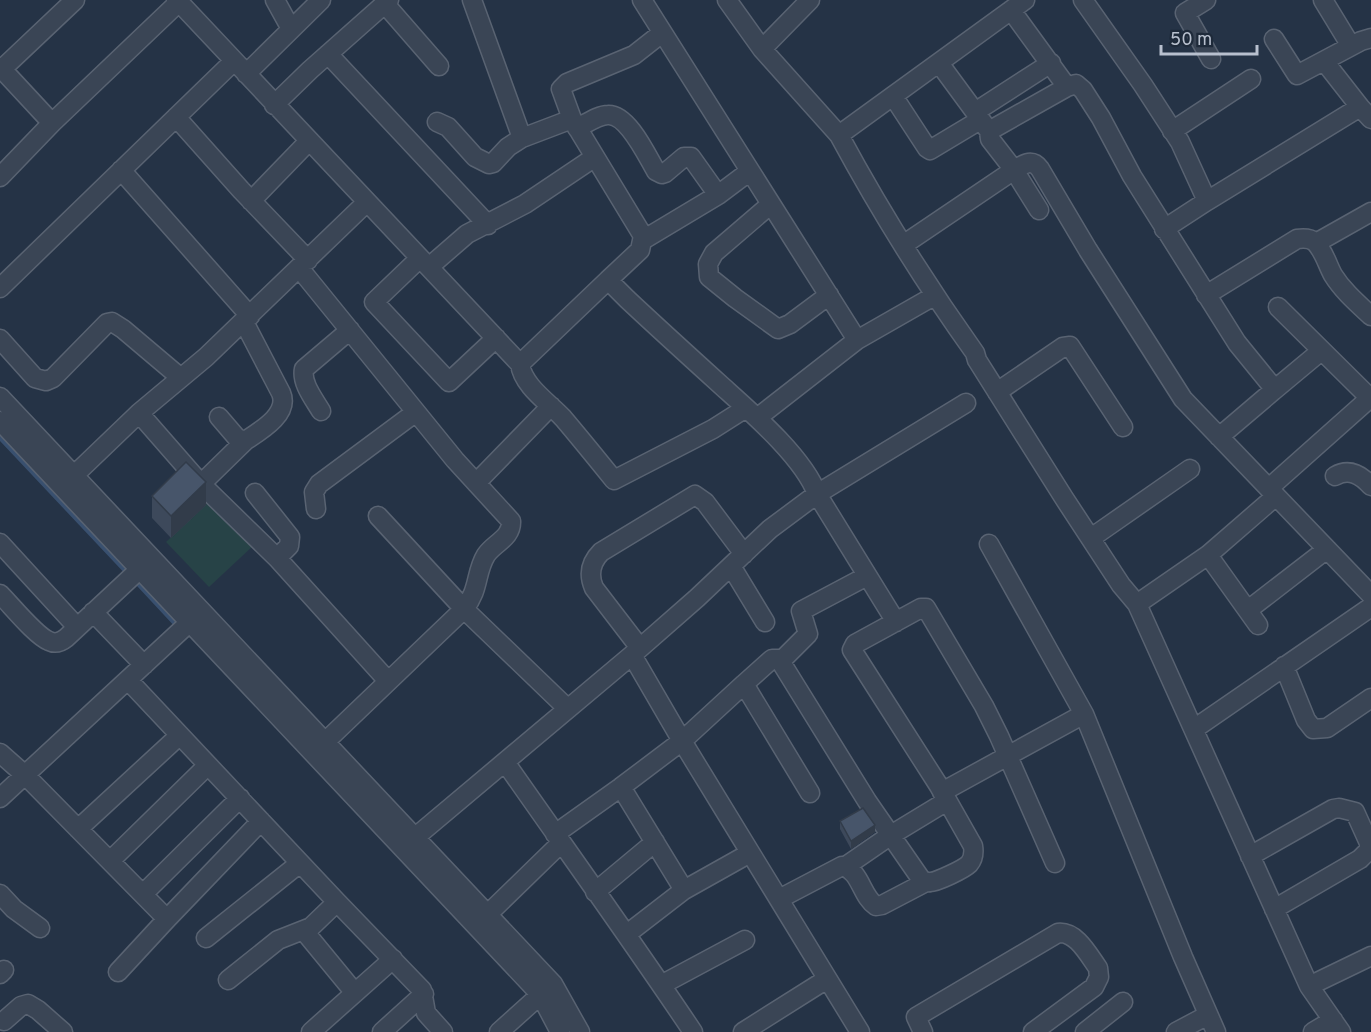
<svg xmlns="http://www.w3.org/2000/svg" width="1371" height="1032" font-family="Overpass,sans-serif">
<rect width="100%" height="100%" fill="#253346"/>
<path fill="#274347" d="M 211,500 L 254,545 L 209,587 L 166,542 Z"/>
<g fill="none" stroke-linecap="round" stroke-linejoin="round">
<path stroke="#39506f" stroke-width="4" d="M 0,438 L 127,573
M 135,581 L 175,624"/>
<g stroke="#596372" stroke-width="21">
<path id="minor" d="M 275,0 L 291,29
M 472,0 L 522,138
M 642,0 L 857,340
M 727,0 L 762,49 L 839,135 L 1025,0
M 1083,0 L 1143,85 L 1180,142 L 1207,201 L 1360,107 L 1371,119
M 1206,0 L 1185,13 L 1211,59
M 1323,0 L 1351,46
M 179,2 L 520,364
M 385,4 L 439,66
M 1011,10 L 1067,87 L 1076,84 L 1083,90 L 1101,118 L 1132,176 L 1237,343 L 1272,386 L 1273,391 L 1219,437
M 1274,39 L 1297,75 L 1361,41 L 1371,38
M 762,49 L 810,0
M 328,54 L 488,225
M 1324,61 L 1360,107
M 939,63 L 989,131 L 990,139 L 1014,170 C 1024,164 1032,158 1040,169 L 1088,250 L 1183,399 L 1371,595
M 0,67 L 52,123 L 0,177
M 2,69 L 75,0
M 246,74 L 321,0
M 893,96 L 927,148 L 930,150 L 980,120
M 274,105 L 310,70 L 389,0
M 975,112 L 1051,63
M 176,117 L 241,190 L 308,260
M 437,122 L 448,127 L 475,157 L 489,164 L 493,163 L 508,147 L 522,138 L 572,119
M 52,123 L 179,2 L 176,0
M 577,128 C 586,124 598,115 608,115 C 628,114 647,156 656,171 L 662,174 L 665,173 L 684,157 L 691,157 L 718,195
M 989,131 L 1067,87
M 1172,131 L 1251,79
M 839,135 C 880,211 925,283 975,353 L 977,360 L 1064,498 L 1121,585 L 1137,604 L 1309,986 L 1341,1032
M 121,170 L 250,316
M 251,201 L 309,141
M 771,204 L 714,253 L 708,264 L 709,277 L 735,298 L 778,329 L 790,324 L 829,295
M 1164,229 L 1207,201
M 643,240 L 718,195 L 750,171
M 1316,243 L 1371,212
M 903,245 L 1014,170 L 1039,210
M 420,258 L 374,302 L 449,382 L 496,338
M 429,267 L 467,234 L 525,204 L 595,157
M 300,269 L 455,460 L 511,521 C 512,538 494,543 486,555 C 475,573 480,589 464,609 L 325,742
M 608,280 L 640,250 L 643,236 L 572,119 L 561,89 L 567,83 L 634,55 L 662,33
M 0,288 L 234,61
M 1206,295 L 1297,239 C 1304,238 1310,238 1315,242 C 1324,251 1327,264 1333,275 C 1343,291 1357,303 1371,316
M 0,339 L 35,378 L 46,381 L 53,378 L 107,323 L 112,322 L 123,329 L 181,378
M 1273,391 L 1321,351
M 997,392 L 1063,347 L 1070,346 L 1123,427
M 0,397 L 553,984 L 580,1032
M 746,408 L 713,429 L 614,480 C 597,459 580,438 563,418 C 548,402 523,386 520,364 L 608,280 L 627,299 C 659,329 691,358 723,387 C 752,413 804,458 817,494 L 896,622
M 321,411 C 314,399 301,383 304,369 L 350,330
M 139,413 L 201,484 L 277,558 L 388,681
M 219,417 L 237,438 L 245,441 C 260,431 290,414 281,393 L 244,322
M 757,418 L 857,340 L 934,296
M 0,421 L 540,994 L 560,1032
M 1335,476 C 1349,468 1361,475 1371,486
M 66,483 L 139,413 L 206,357 L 367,202
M 476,483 L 551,406
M 201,484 L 245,441
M 1269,488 L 1370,398 L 1278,307
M 255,493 L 290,537 L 289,546 L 277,558
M 316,509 L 314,492 L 319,484 L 416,412
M 378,516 L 464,609 L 568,709
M 1091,538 L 1190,469
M 0,543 L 77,627
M 989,544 L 1084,714 L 1183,957 L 1216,1032
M 1208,555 L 1258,625
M 731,566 L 765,622
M 0,594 C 11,605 36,636 49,641 C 55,644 61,642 66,638 L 140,569
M 1137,604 L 1208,555 L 1276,496
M 1248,610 L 1327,549
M 93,612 L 144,665
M 640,648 L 594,588 C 588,574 591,562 601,552 L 695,495 L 705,502 L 744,554
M 632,655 L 682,741 L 860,1032
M 781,661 L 808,634 L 801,611 L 867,576
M 1284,666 L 1306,720 L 1313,729 L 1327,728 L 1371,698
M 128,680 L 337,902 L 422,990 L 426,1013 L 443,1032
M 744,684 L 772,659 L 779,659 L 867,801 L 921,879 C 925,881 926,883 930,882 C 937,882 964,869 969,864 C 974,858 974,852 973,846 L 939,786 L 852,650 L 855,644 L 921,608 L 926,608 L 984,706 L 999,736 L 1055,863
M 1194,729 L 1371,607
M 0,753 L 25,775 L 167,919
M 505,762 C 568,852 632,941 693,1032
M 621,787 L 682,741 L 744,684 L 810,793
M 942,792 L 1084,714
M 0,798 L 190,622
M 78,829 L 180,735
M 555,834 L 621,787 L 684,890 L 627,934
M 406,845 L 632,655 L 697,598 L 770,529 L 817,494 L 966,403
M 1250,856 L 1333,809 L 1339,808 L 1355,812 L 1369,843 L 1369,850 L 1360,859 L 1274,909
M 110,861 L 208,765
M 846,866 L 891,835 L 947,801
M 684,890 L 750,853
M 595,892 L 655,842
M 0,894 L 14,909 L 40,928
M 143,894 L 240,798
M 779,899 L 842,866 C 861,871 861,896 876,906 L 882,905 L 926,882
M 488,914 L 561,843
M 304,931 L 355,993
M 206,938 L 300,863
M 118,972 L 167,919 L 261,821
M 0,974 L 4,970
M 228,980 L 278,940 L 311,927 L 337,902
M 661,985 L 745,940
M 1309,986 L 1371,956
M 4,1021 L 21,1006 L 28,1004 L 38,1010 L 63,1032
M 311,1032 L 393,959
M 382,1032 L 424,994
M 499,1032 L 549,987
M 743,1032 L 827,979
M 923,1032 L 916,1017 L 1058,933 C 1076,931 1088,954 1098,968 L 1099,977 L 1094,987 L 1033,1032
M 1085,1032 L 1123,1002
M 1176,1032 L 1208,1015
M 1313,1032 L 1333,1020"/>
</g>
<use href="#minor" stroke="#3a4555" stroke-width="18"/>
</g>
<path fill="#3d495b" d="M 152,496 L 206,505 L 171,538 L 152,518 Z
M 840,821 L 875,832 L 851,849 L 840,829 Z"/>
<path fill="#323c4a" d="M 206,482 L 206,505 L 171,538 L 171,516 Z
M 875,825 L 875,832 L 851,849 L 851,841 Z"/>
<path fill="#47556a" stroke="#323c4a" stroke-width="1.5" d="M 186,462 L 206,482 L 171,516 L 152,496 Z
M 863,808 L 875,825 L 851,841 L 840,821 Z"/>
<path d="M1161 45v9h96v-9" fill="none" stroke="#b8c0ce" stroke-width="3"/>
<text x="1170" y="45" font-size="18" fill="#b8c0ce" stroke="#1e2a3a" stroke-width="4.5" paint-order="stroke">50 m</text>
</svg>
